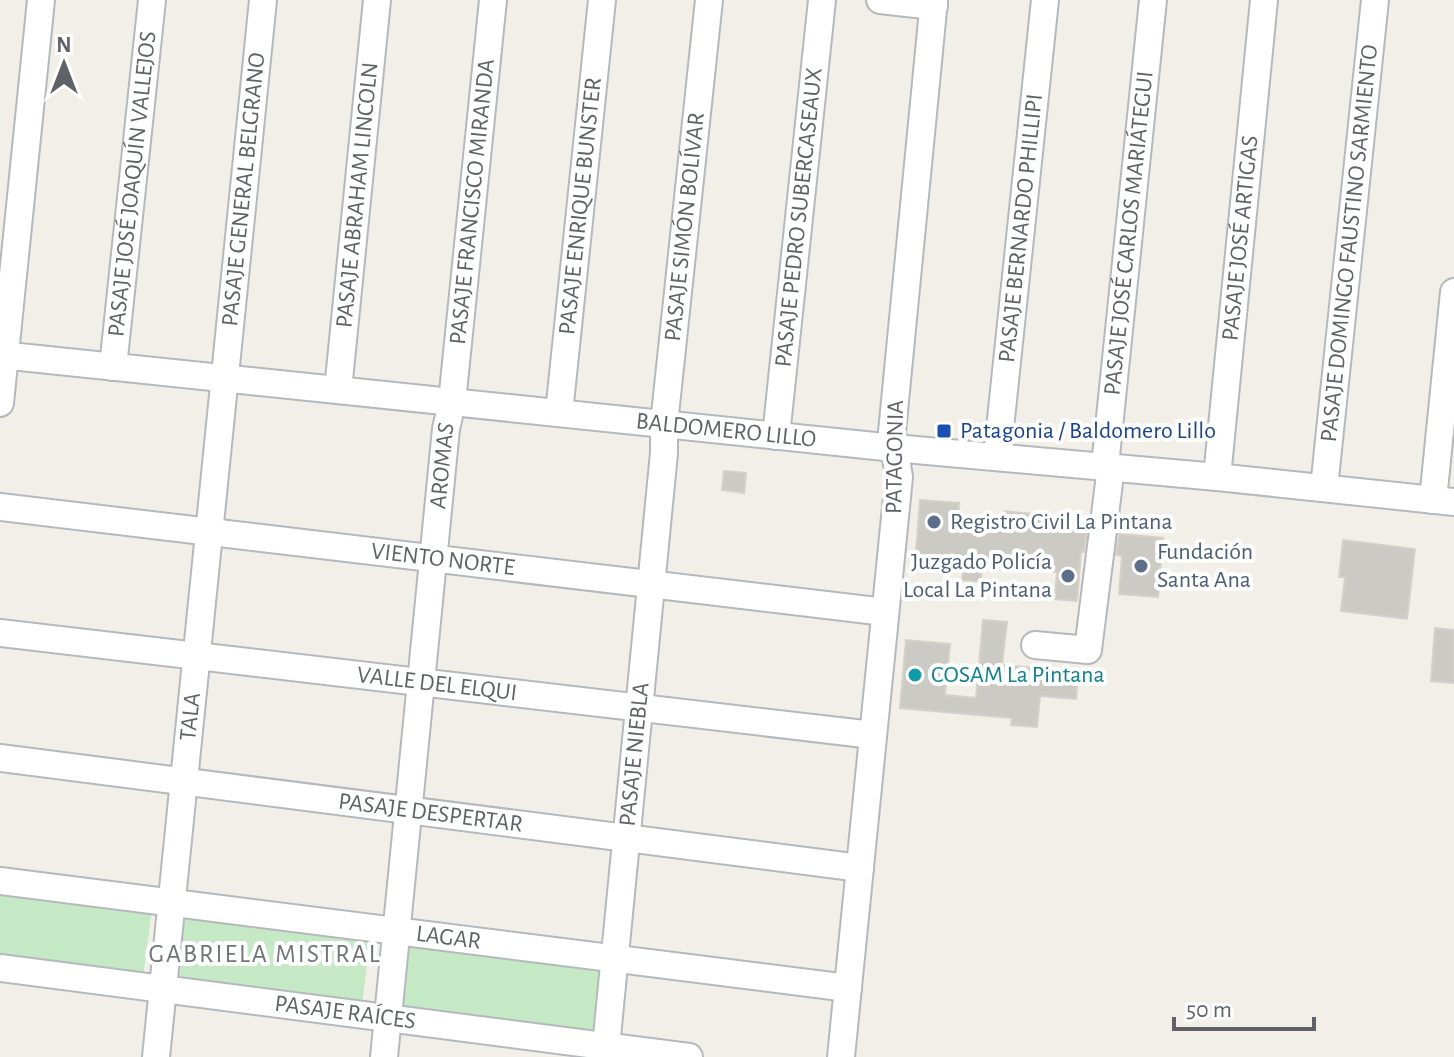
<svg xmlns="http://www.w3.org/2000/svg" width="1454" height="1057" font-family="'Alegreya Sans',sans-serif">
<rect width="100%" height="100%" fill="#f1efe8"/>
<path fill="#c5e8c5" d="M 0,891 L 152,910 L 143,977 L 0,960 Z
M 182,914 L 370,938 L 362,1006 L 173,982 Z
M 403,945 L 600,969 L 592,1035 L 400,1007 Z"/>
<path fill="#cccac5" stroke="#d6d1c6" stroke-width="2" d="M 724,471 L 746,473 L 744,493 L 722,490 Z
M 920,500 L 959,503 L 958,522 L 1003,525 L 1004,511 L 1042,515 L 1042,518 L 1088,522 L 1084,552 L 1081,552 L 1077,601 L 1055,599 L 1057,572 L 982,565 L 981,582 L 962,580 L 963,570 L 915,565 Z
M 1119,534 L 1163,538 L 1158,597 L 1119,594 L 1122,556 L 1116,555 Z
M 1343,540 L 1415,549 L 1407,619 L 1341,611 L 1345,577 L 1339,577 Z
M 983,620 L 1007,622 L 1002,665 L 1078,672 L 1076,699 L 1040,696 L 1037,727 L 1011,725 L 1012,718 L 900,708 L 906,640 L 950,644 L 945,695 L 976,698 Z
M 1435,628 L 1454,630 L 1454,683 L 1431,681 Z"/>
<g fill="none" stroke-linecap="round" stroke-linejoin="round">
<g stroke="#b5b8bc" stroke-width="30">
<g id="minor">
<path d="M 880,0 L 934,6"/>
<path id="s1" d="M 0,355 L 894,448 L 1217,477 L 1454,502"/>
<path id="s2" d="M 113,367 L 152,0"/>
<path id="s3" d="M 338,390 L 377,0"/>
<path d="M 0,403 L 41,0"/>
<path id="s4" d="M 559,413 L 602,0"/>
<path id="s5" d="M 776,436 L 822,0"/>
<path id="s6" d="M 997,457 L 1045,0"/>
<path id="s7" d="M 1105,466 L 1153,0"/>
<path id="s8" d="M 1217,477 L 1264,0"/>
<path id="s9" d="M 1324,488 L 1375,0"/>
<path d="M 1433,500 L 1454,292"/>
<path id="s10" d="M 0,507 L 885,612"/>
<path id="s11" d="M 0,633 L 873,735"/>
<path d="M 1035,645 L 1088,650 L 1111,467"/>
<path id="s12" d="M 0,758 L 860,868"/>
<path id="s13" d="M 0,881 L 848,988"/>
<path id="s14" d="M 0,968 L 689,1057"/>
<path id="s15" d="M 156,1057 L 263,0"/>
<path id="s16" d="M 384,1057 L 446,429 L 452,402 L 493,0"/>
<path id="s17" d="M 605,1057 L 664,453 L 664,424 L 709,0"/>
<path d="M 841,1057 L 899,477 L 892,432 L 934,0"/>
</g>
</g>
<use href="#minor" stroke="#fff" stroke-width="26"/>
</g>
<rect fill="#1a4fb4" stroke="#fff" stroke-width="3" x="936" y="423" width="16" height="16" rx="4"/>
<g fill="#5c6f8a" stroke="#fff" stroke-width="3">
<circle cx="934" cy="522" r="8"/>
<circle cx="1141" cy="566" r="8"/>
<circle cx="1068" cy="576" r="8"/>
</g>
<circle fill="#0f9aa8" stroke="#fff" stroke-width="3" cx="915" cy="675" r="8"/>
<g text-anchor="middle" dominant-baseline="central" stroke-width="8" stroke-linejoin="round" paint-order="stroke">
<g font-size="24" fill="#5f6368" stroke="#fff">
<text stroke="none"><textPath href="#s2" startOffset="184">PASAJE JOSÉ JOAQUÍN VALLEJOS</textPath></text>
<text stroke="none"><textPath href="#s15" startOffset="872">PASAJE GENERAL BELGRANO</textPath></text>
<text stroke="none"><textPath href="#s3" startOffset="196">PASAJE ABRAHAM LINCOLN</textPath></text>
<text stroke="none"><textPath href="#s16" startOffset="860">PASAJE FRANCISCO MIRANDA</textPath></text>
<text stroke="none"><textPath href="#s4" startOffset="208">PASAJE ENRIQUE BUNSTER</textPath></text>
<text stroke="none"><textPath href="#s5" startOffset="220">PASAJE PEDRO SUBERCASEAUX</textPath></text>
<text stroke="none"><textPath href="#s17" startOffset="834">PASAJE SIMÓN BOLÍVAR</textPath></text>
<text stroke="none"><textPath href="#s6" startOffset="230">PASAJE BERNARDO PHILLIPI</textPath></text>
<text stroke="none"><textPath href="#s7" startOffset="234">PASAJE JOSÉ CARLOS MARIÁTEGUI</textPath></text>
<text stroke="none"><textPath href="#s8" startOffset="240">PASAJE JOSÉ ARTIGAS</textPath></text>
<text stroke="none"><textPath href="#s9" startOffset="246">PASAJE DOMINGO FAUSTINO SARMIENTO</textPath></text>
<text stroke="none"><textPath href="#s1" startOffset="730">BALDOMERO LILLO</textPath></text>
<text transform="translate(895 457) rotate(-89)">PATAGONIA</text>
<text stroke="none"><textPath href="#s16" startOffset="594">AROMAS</textPath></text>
<text stroke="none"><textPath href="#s10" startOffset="446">VIENTO NORTE</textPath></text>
<text stroke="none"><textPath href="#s11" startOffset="440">VALLE DEL ELQUI</textPath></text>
<text stroke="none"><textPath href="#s15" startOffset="342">TALA</textPath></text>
<text stroke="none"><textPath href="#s17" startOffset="304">PASAJE NIEBLA</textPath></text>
<text stroke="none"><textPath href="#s12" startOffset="434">PASAJE DESPERTAR</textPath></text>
<text stroke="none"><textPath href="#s13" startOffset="452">LAGAR</textPath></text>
<text stroke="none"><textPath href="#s14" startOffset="348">PASAJE RAÍCES</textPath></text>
</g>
<g font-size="24" fill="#164399" stroke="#fff" text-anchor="start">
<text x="960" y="431">Patagonia / Baldomero Lillo</text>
</g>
<g font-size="24" fill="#4e5e75" stroke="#fff" text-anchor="start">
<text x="950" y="522">Registro Civil La Pintana</text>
<text x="1157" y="552">Fundación<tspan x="1157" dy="28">Santa Ana</tspan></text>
<text x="1052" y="562" text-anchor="end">Juzgado Policía<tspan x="1052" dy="28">Local La Pintana</tspan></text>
</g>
<g font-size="24" fill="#0d838f" stroke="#fff" text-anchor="start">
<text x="931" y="675">COSAM La Pintana</text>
</g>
<g font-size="26" letter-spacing="2" fill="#70757a" stroke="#fff">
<text x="265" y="954">GABRIELA MISTRAL</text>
</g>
</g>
<g transform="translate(64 64)" stroke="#ffffff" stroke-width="6" paint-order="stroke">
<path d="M0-6L14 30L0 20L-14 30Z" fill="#5f6368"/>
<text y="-12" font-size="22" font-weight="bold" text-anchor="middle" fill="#5f6368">N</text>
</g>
<path d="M1174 1017v12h140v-12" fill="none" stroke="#5f6368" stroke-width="4"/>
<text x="1186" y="1017" font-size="24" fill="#5f6368" stroke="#ffffff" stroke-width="6" paint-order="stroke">50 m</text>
</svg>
